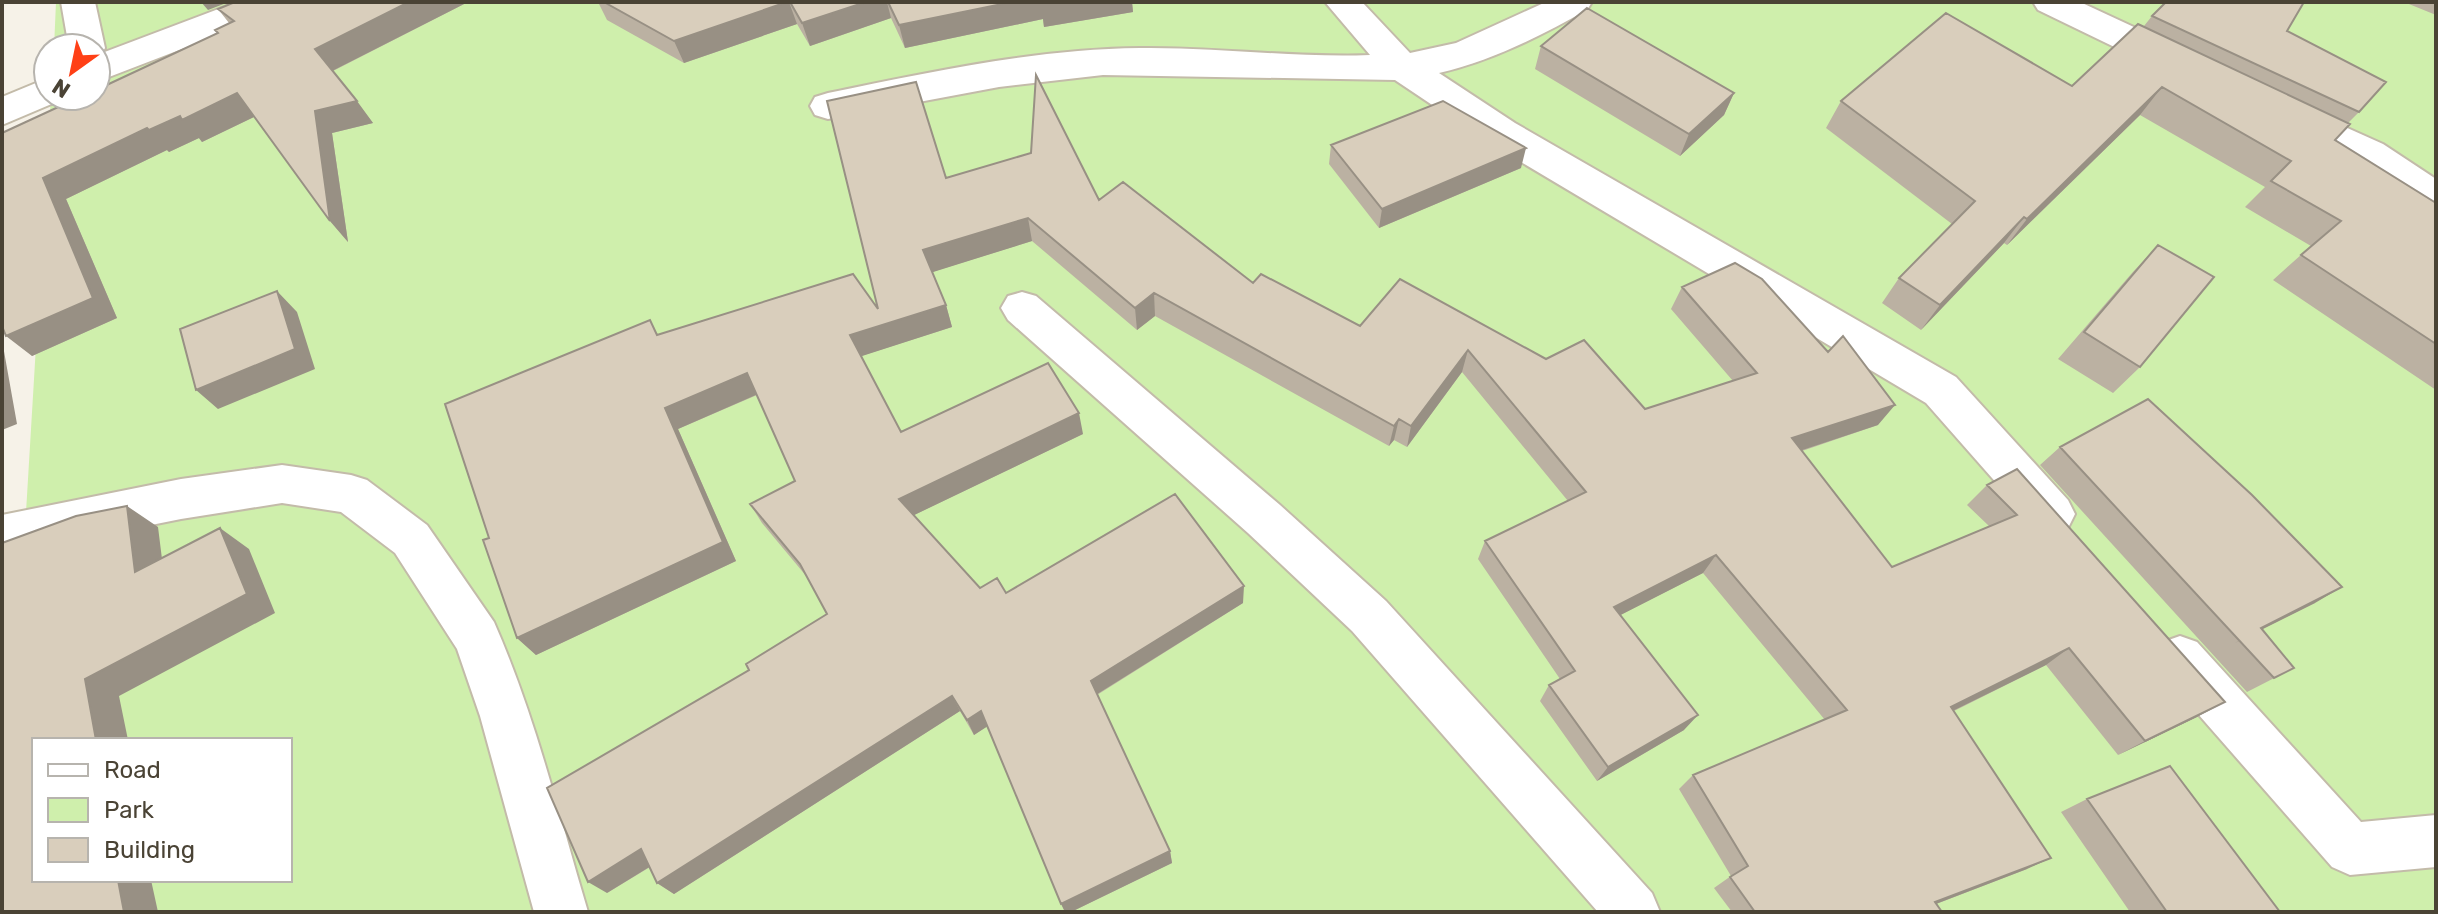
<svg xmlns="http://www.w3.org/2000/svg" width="2438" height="914" font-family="Rubik,sans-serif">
<rect width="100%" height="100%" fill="#f6f2e8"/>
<path fill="#cfefac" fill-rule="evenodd" d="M 56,2 L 2436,2 L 2436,912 L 2,912 L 51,96 L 96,96 L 96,48 L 54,48 ZM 34,740 L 290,740 L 290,880 L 34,880 Z"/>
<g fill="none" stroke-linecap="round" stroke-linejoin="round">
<g stroke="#c3bba9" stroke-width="4">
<path id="minor" d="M 61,2 L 95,2 L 105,48 L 102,53 L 237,2 L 288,2 L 283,10 L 96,82 L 96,48 L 69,48 Z
M 1325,2 L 1362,2 L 1410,53 L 1456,43 L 1546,2 L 1592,2 L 1587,10 C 1540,36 1492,61 1439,73 L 1515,123 L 1956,377 L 2068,500 L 2075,514 L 2068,528 L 2052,534 L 2036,528 L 1926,403 L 1489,143 L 1395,80 L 1103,75 L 999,87 L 828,119 L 815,115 L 810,106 L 815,97 L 828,93 C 930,72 1035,49 1140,48 C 1217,47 1294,58 1370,55 Z
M 2033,2 L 2080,2 L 2192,54 L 2197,63 L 2192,72 L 2179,76 L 2166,72 L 2038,10 Z
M 48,78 L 48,96 L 63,96 L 61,100 L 2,125 L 2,97 Z
M 2285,100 L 2383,144 L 2436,179 L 2436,213 L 2422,208 L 2357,164 L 2272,122 L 2266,113 L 2272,104 Z
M 1022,292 L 1036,296 L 1280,505 L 1386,601 L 1652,893 L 1660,912 L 1598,912 L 1352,631 L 1248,533 L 1008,320 L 1001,308 L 1008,296 Z
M 282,465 L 351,475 L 367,480 L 427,525 L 494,622 C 535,715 559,815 588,912 L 534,912 L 480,716 L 457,649 L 395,553 L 341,512 L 282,503 L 181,519 L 2,555 L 2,515 L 181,479 Z
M 2180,636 L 2197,642 L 2361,822 L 2436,815 L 2436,867 L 2350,875 L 2332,867 L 2163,674 L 2156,658 L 2163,642 Z"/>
</g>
<use href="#minor" fill="#fff" fill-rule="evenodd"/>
</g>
<path fill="#bbb1a2" d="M 235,2 L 468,2 L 333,71 L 373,123 L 332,133 L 348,242 L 330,221 L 254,117 L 202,142 L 199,138 L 169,152 L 167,150 L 66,199 L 117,318 L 32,356 L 2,133 L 218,33 L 229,23 L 218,9 Z
M 598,2 L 1132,2 L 1133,12 L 1044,27 L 1043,19 L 905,48 L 891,18 L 810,46 L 797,24 L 684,63 L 607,20 Z
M 2404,2 L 2436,2 L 2436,15 Z
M 2152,16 L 2287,31 L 2359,112 L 2348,123 L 2335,140 L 2436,203 L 2436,390 L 2273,280 L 2311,246 L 2245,207 L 2265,187 L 2140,115 L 2007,245 L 2004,243 L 1921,330 L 1882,303 L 1899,278 L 1952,224 L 1826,128 L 1841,101 L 2072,86 L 2144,26 Z
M 1541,46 L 1734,93 L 1724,115 L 1680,156 L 1535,69 Z
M 1331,145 L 1521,168 L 1379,228 L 1329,164 Z
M 946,178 L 1099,200 L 1253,283 L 1360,326 L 1546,359 L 1645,409 L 1733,381 L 1671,309 L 1682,287 L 1878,425 L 1802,451 L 1892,567 L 1989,526 L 1967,505 L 1987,485 L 2017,469 L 2197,717 L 2118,755 L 2046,665 L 1954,711 L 2027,869 L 1936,904 L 1942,912 L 1732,912 L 1714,888 L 1731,876 L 1679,789 L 1693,775 L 1825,720 L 1703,573 L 1620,615 L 1684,730 L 1597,781 L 1540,701 L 1549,685 L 1560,679 L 1478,559 L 1485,541 L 1568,501 L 1462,372 L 1407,447 L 1394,440 L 1389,446 L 1155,316 L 1137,330 L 1032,241 L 932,272 L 946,305 L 952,327 L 861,356 L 901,432 L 1083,434 L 914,515 L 980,588 L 1006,593 L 1243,603 L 1097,695 L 1170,851 L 1172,863 L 1071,912 L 1065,912 L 987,726 L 974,735 L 960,711 L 674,894 L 657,883 L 650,867 L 607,893 L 749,670 L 827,614 L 807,577 L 762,523 L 750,504 L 795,481 L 757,395 L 678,429 L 736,561 L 536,655 L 517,638 L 489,538 L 659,335 L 878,309 Z
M 2158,245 L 2140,367 L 2113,393 L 2058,359 L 2132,273 Z
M 2060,447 L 2315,603 L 2262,629 L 2294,668 L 2247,692 L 2040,465 Z
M 2087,799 L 2280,912 L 2130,912 L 2061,812 Z"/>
<path fill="#989084" d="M 201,2 L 229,2 L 208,10 Z
M 409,2 L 468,2 L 332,71 L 315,49 Z
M 787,2 L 789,2 L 797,24 L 684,63 L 674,41 Z
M 866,2 L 887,2 L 891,18 L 810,46 L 802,23 Z
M 1012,2 L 1132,2 L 1133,12 L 1044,27 L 1043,19 L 905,48 L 899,25 Z
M 2162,87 L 2140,115 L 2007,245 L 2027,219 Z
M 237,93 L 256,116 L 202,142 L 199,138 L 169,152 L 167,150 L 66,199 L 117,318 L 32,356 L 6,336 L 43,178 L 147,128 Z
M 1734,93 L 1724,115 L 1680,156 L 1689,134 Z
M 357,101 L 373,123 L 332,133 L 348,242 L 330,221 L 315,111 Z
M 1526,148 L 1521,168 L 1379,228 L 1382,209 Z
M 2024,217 L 2004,243 L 1921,330 L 1940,305 Z
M 1028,218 L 1032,241 L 930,273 L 923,250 Z
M 277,291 L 297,312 L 315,369 L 218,409 L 196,390 Z
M 1154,293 L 1155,316 L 1137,330 L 1135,308 Z
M 946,305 L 952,327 L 859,357 L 850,335 Z
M 2,340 L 17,424 L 2,430 Z
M 1468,350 L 1462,372 L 1407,447 L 1411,426 Z
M 747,373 L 758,394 L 678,429 L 736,561 L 536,655 L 517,638 L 665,408 Z
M 1895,405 L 1878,425 L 1778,458 L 1792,438 Z
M 1079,413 L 1083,434 L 908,518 L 899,499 Z
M 1399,419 L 1394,440 L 1389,446 L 1394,426 Z
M 127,506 L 158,527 L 166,591 L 135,572 Z
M 220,528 L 249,549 L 275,613 L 119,696 L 128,740 L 96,740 L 85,679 Z
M 1716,555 L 1703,573 L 1603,624 L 1614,607 Z
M 1244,586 L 1243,603 L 1094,696 L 1091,681 Z
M 2342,587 L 2315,603 L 2235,643 L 2261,628 Z
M 2069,648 L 2046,665 L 1930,722 L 1951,707 Z
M 952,696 L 960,711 L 674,894 L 657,883 Z
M 2225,702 L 2197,717 L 2118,755 L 2145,741 Z
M 981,711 L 988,726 L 974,735 L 967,720 Z
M 1698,715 L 1684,730 L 1597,781 L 1608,767 Z
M 641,849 L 659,861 L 607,893 L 588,882 Z
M 1170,851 L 1172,863 L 1071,912 L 1065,912 L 1061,904 Z
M 2051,858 L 2027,869 L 1915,912 L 1935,902 Z
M 118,880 L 151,880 L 158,912 L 124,912 Z"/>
<path fill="#d9cebc" stroke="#989084" stroke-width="2" d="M 235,2 L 409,2 L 315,49 L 357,101 L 315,111 L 330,221 L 237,93 L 182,120 L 180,116 L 149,130 L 147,128 L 43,178 L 93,298 L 6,336 L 2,326 L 2,133 L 82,96 L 96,96 L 96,90 L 218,33 L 215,30 L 234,21 L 218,9 Z
M 604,2 L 787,2 L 674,41 Z
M 790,2 L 866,2 L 802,23 Z
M 888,2 L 1012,2 L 899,25 Z
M 2166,2 L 2304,2 L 2287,31 L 2386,82 L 2359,112 L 2152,16 Z
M 1587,8 L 1734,93 L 1689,134 L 1541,46 Z
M 1946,13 L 2072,86 L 2138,24 L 2350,124 L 2335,140 L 2436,203 L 2436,344 L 2301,255 L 2341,221 L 2271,181 L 2291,161 L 2162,87 L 2027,219 L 2024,217 L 1940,305 L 1899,278 L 1975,201 L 1841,101 Z
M 1036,75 L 1099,200 L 1123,182 L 1253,283 L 1261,274 L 1360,326 L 1400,279 L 1546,359 L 1584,340 L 1645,409 L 1757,373 L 1682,287 L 1735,263 L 1762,279 L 1828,352 L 1843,336 L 1895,405 L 1792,438 L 1892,567 L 2017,515 L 1987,485 L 2017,469 L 2225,702 L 2145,741 L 2069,648 L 1951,707 L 2051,858 L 1935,902 L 1942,912 L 1755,912 L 1730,877 L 1748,866 L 1693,775 L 1847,710 L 1716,555 L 1614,607 L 1698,715 L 1608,767 L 1549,685 L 1575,671 L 1485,541 L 1586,492 L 1468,350 L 1411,426 L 1399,419 L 1394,426 L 1154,293 L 1135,308 L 1028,218 L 923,250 L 946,305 L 850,335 L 901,432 L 1048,363 L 1079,413 L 899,499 L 980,588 L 997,578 L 1006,593 L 1175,494 L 1244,586 L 1091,681 L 1170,851 L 1061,904 L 981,711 L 967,720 L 952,696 L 657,883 L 641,849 L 588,882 L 547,788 L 749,670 L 746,664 L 827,614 L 800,564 L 750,504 L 795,481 L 747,373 L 665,408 L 723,542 L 517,638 L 483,540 L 489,538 L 445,404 L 650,320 L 657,335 L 853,274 L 878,309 L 827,101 L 916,82 L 946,178 L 1031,153 Z
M 1443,101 L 1526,148 L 1382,209 L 1331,145 Z
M 2158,245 L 2214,277 L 2140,367 L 2084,332 Z
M 277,291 L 295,349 L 196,390 L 180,329 Z
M 2148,399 L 2252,495 L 2342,587 L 2261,628 L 2294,668 L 2274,678 L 2060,447 Z
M 127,506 L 135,572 L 220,528 L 247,594 L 85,679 L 96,740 L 34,740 L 34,880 L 118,880 L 124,912 L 2,912 L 2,543 L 76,516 Z
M 2170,766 L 2280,912 L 2167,912 L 2087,799 Z"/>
<rect width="2438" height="914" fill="none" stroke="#4a4335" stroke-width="8"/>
<rect x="32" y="738" width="260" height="144" fill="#ffffff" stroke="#b7b4ae" stroke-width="2"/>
<rect x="48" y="764" width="40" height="12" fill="#ffffff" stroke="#b7b4ae" stroke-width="2"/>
<text x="104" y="778" font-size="24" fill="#4a4335">Road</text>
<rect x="48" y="798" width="40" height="24" fill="#cfefac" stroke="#b7b4ae" stroke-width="2"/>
<text x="104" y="818" font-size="24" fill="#4a4335">Park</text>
<rect x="48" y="838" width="40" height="24" fill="#d9cebc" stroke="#b7b4ae" stroke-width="2"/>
<text x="104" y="858" font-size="24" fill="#4a4335">Building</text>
<g transform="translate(72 72) rotate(213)"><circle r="38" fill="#ffffff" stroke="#b7b4ae" stroke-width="2"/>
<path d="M0-6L14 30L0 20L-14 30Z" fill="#ff4016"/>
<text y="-12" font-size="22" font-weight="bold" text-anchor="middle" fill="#4a4335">N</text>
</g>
</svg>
